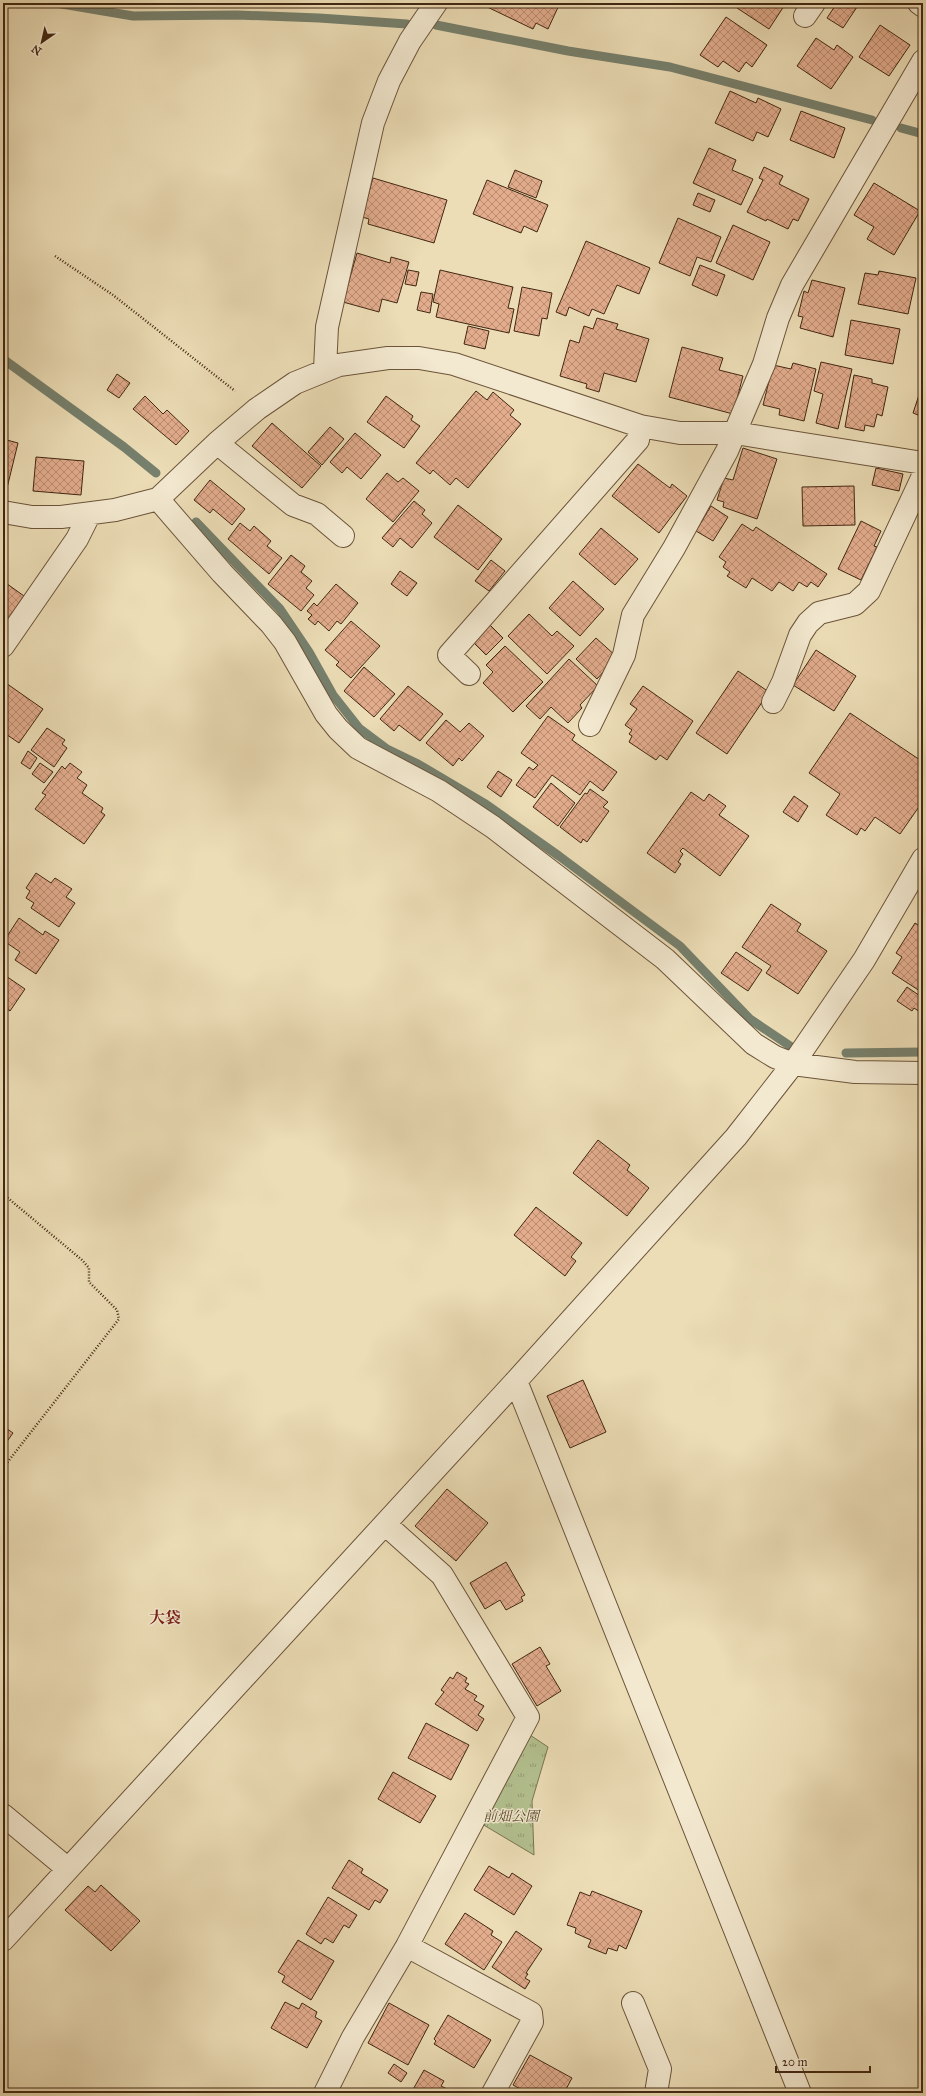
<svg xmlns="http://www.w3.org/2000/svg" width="926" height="2096" font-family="'IM FELL Great Primer','Noto Serif JP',serif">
<defs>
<pattern id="park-tufts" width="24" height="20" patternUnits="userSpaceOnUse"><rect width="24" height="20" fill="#b4c291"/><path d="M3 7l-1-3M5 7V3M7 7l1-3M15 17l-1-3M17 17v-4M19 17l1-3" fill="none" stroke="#949e75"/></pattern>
<pattern id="building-cross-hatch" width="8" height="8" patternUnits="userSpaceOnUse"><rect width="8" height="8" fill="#e2ac8d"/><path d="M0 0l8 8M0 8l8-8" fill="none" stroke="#b98c72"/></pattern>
</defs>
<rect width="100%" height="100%" fill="#ecddb6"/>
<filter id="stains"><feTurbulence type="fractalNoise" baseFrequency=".005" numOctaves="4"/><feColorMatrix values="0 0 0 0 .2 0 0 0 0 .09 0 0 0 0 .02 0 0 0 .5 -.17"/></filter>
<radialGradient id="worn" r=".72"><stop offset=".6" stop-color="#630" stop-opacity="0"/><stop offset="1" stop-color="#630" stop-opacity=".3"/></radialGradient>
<path fill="url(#park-tufts)" stroke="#7b7451" d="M 530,1735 L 548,1747 L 532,1801 L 534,1855 L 482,1824 Z"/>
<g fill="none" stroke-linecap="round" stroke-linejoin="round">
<path stroke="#76806d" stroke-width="9" d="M 56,3 L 133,16 L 237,15 L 319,18 L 407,24
M 436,25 L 568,51 L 670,67 L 872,120
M 901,128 L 923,134
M 3,359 L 124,447 L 156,473
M 196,522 L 280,609 L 309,652 L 333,695 L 359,728 L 387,749 L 418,764 L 484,803 L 559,856 L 680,946 L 750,1019 L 790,1046
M 846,1053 L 923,1052"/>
</g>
<path fill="url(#building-cross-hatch)" stroke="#422711" d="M 479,3 L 560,3 L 548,29 L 536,23 L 533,29 Z
M 740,3 L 786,3 L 769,29 L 737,8 Z
M 837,3 L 859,4 L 843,28 L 827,18 Z
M 726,17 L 767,45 L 752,67 L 746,62 L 739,72 L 723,61 L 718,67 L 700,55 Z
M 880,25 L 910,45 L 889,76 L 859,57 Z
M 816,38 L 834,50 L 837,45 L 853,57 L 831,89 L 797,66 Z
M 730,91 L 756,103 L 758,98 L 781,109 L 768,137 L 757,132 L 753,141 L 715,123 Z
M 801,111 L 845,128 L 834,158 L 790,140 Z
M 709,148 L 736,160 L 732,170 L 753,179 L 741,205 L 693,183 Z
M 764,167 L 783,176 L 779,184 L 809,199 L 798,221 L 793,219 L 788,229 L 767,219 L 766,221 L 747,212 L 763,180 L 759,178 Z
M 515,170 L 542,181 L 536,198 L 508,187 Z
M 373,178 L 447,200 L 434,243 L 368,224 L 369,219 L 362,217 Z
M 487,180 L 548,205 L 537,232 L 524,226 L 521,233 L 473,214 Z
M 874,183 L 920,211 L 894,255 L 867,239 L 874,227 L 854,215 Z
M 698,193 L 715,200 L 710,212 L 693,205 Z
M 678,218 L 721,237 L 711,262 L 697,257 L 690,276 L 659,263 Z
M 733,225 L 770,242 L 753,280 L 716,263 Z
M 586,241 L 650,268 L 639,294 L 617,285 L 604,314 L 592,309 L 589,316 L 569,307 L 566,316 L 556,312 Z
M 357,253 L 390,263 L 391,257 L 409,262 L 397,303 L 382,299 L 379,312 L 343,302 Z
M 700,265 L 725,275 L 717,296 L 692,285 Z
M 408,270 L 419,272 L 416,286 L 405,284 Z
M 440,270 L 513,287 L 508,308 L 514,309 L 509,333 L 436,317 L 439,304 L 433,302 Z
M 879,271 L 916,278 L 908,314 L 858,304 L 865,273 L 878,275 Z
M 812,280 L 845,288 L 833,337 L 800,328 L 803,317 L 798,316 L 804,291 L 808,293 Z
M 522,287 L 552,293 L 547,319 L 542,318 L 539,336 L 514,331 Z
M 421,292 L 433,294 L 430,313 L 417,310 Z
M 597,318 L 618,324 L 616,329 L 649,339 L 636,382 L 604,373 L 599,392 L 586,388 L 587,384 L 560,376 L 570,340 L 579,343 L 584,326 L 593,329 Z
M 851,320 L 900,329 L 893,364 L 845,355 Z
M 468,326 L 489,331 L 485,349 L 464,344 Z
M 682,347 L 723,358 L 719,370 L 743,376 L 733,414 L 669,397 Z
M 821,362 L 852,369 L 838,429 L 816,423 L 823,394 L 814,391 Z
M 793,363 L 816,369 L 804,421 L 779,415 L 780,409 L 763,405 L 773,365 L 791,369 Z
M 117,374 L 130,383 L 119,398 L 107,390 Z
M 854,375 L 872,379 L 872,383 L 888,387 L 882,416 L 877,414 L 874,427 L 865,425 L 864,431 L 845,427 Z
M 923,383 L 923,417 L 913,413 Z
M 476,391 L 487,400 L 493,392 L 514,410 L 510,415 L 521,424 L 468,488 L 456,478 L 450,485 L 433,470 L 430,474 L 416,463 Z
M 145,396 L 163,414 L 167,410 L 189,431 L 176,445 L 133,409 Z
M 386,396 L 413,416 L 411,420 L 420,426 L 404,448 L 367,422 Z
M 923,420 L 923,435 L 919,433 Z
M 272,423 L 321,466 L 302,488 L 252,446 Z
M 330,427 L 344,439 L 322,465 L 308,452 Z
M 355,433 L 381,455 L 361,479 L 347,467 L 342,473 L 330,462 Z
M 3,439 L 18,443 L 7,488 L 3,487 Z
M 743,448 L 777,459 L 757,519 L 723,507 L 724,502 L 717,500 L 724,478 L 733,480 Z
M 36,457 L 84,461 L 81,495 L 33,491 Z
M 638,464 L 670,488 L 672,484 L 687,496 L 659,533 L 612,496 Z
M 876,468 L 903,474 L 899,491 L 872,485 Z
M 387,473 L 398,482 L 403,478 L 419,491 L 393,522 L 366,499 Z
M 210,480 L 245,509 L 232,525 L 213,509 L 210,513 L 194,500 Z
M 854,486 L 855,525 L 803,526 L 802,487 Z
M 414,501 L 425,510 L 422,514 L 432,523 L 412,548 L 400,538 L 393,547 L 382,538 Z
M 458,505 L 502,539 L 478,570 L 434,537 Z
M 711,506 L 728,517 L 713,541 L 696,531 Z
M 861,521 L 881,531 L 874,546 L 877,547 L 861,580 L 838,569 Z
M 240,523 L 250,531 L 254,526 L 271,541 L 267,546 L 282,558 L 269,574 L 228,539 Z
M 742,524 L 753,531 L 756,527 L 827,574 L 818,587 L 811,582 L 807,587 L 799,582 L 793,591 L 779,582 L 772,591 L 752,578 L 746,588 L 727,576 L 730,572 L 723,567 L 726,562 L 719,557 Z
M 601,528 L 638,559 L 615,585 L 579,554 Z
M 291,555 L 305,566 L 301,572 L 312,581 L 306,588 L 314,595 L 301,611 L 268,584 Z
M 491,560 L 505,571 L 489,591 L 475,581 Z
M 400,571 L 417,583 L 407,596 L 391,584 Z
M 3,581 L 24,596 L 3,628 Z
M 573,581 L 604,609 L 580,636 L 549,608 Z
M 336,584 L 358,603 L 341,624 L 337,621 L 329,631 L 318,621 L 315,625 L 308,619 L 312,615 L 307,611 L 314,603 L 317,606 Z
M 529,614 L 552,636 L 557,631 L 574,646 L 547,674 L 508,636 Z
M 351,621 L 380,646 L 351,678 L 336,665 L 339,662 L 325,650 Z
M 488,623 L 503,638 L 486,655 L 471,640 Z
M 596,638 L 617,657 L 597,679 L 576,659 Z
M 505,646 L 543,682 L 513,712 L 483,683 L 493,672 L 486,665 Z
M 816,650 L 856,676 L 834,711 L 793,685 Z
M 569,659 L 598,686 L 580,705 L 582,708 L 568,723 L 551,707 L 540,719 L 526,706 Z
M 364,667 L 395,694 L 374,717 L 344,691 Z
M 738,671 L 769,692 L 727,754 L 696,733 Z
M 3,681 L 43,709 L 19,743 L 3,732 Z
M 408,686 L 443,714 L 420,741 L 399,725 L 394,731 L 380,719 Z
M 643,686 L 693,721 L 667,760 L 660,755 L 656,760 L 629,742 L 632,736 L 629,734 L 632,730 L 625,725 L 637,709 L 630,704 Z
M 850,713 L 923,762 L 923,801 L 900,834 L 875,817 L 865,831 L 861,828 L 857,835 L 826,815 L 840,794 L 809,773 Z
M 548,716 L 575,735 L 572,740 L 617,772 L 603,791 L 590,781 L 580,795 L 552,775 L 535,798 L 516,785 L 529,767 L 533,770 L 538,765 L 521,753 Z
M 446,720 L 460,732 L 469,723 L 484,736 L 462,761 L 459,758 L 453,766 L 426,743 Z
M 47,728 L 65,740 L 62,744 L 67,748 L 54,767 L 31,750 Z
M 28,751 L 37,758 L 30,769 L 21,763 Z
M 40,763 L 53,772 L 44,783 L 32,774 Z
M 70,763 L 82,772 L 77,778 L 87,785 L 82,793 L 103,808 L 101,812 L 105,815 L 84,844 L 35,809 L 46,795 L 42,793 L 62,766 L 65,769 Z
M 498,771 L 512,780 L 501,797 L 487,787 Z
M 551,783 L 575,803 L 558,826 L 533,807 Z
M 590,789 L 608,802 L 603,807 L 609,811 L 587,842 L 583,839 L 581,843 L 560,827 L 585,793 L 587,794 Z
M 691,792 L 704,801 L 709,794 L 726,806 L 719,815 L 749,836 L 720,876 L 683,848 L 680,851 L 683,854 L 678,862 L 681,864 L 675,873 L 647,853 Z
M 794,796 L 808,806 L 798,822 L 783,812 Z
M 36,873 L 51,883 L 55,878 L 72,889 L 66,897 L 75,903 L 59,927 L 31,908 L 34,903 L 26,898 L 30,891 L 26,888 Z
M 771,904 L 801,924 L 797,931 L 827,951 L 798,994 L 766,973 L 771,966 L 742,947 Z
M 19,918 L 43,935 L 45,931 L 59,940 L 36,974 L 15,960 L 20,952 L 4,941 Z
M 915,923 L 923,928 L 923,993 L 892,973 L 902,957 L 896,953 Z
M 736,952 L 762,970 L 748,991 L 721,973 Z
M 3,974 L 25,989 L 10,1011 L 3,1006 Z
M 907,987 L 923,998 L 923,1014 L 914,1008 L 912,1011 L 897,1001 Z
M 598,1140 L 630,1165 L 627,1170 L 649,1188 L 627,1216 L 573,1173 Z
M 536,1207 L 582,1243 L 571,1257 L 576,1261 L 565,1276 L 514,1235 Z
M 583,1380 L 606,1432 L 570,1448 L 547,1396 Z
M 3,1426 L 13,1433 L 3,1447 Z
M 447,1489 L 488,1523 L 456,1561 L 415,1526 Z
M 506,1562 L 525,1595 L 521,1597 L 523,1601 L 506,1610 L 500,1600 L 485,1609 L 470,1583 Z
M 540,1647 L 550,1664 L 546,1666 L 561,1691 L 537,1706 L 512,1664 Z
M 457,1672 L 467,1678 L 465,1682 L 469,1684 L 465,1689 L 477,1696 L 474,1700 L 484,1706 L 478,1715 L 484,1719 L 477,1731 L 435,1704 L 444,1692 L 441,1690 L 450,1677 L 453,1679 Z
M 426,1723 L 469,1745 L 451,1780 L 408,1758 Z
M 393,1772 L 436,1796 L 420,1823 L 378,1799 Z
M 349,1860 L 363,1869 L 361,1873 L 388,1890 L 380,1903 L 375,1900 L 369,1910 L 332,1888 Z
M 489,1866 L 509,1878 L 512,1873 L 532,1886 L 514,1915 L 474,1890 Z
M 101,1885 L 140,1921 L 111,1951 L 65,1910 L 88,1886 L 95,1892 Z
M 592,1891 L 642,1911 L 626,1949 L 619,1945 L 617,1951 L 608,1948 L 606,1954 L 588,1947 L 591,1940 L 575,1933 L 576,1928 L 567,1925 L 580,1892 L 590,1896 Z
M 328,1897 L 357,1915 L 349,1928 L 344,1925 L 333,1943 L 325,1938 L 321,1944 L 306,1934 Z
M 465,1913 L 493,1931 L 491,1935 L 502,1942 L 484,1970 L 445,1944 Z
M 516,1931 L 542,1949 L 526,1973 L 528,1974 L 525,1978 L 530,1981 L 525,1989 L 492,1967 Z
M 298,1940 L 334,1961 L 311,2000 L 282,1982 L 285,1976 L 278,1972 Z
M 285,2002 L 299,2009 L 302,2003 L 317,2012 L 315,2017 L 322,2021 L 307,2048 L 271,2028 Z
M 389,2003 L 429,2025 L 408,2065 L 368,2043 Z
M 448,2015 L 491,2040 L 474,2068 L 434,2044 L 436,2041 L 434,2039 Z
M 530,2055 L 572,2078 L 564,2093 L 528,2093 L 513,2085 Z
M 394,2064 L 407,2073 L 401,2082 L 388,2073 Z
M 424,2070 L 444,2081 L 441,2086 L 455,2093 L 411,2093 Z"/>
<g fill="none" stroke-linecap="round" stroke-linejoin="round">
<g stroke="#6c543a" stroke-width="24">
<path id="minor" d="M 919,3 L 923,6
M 805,16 L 814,3
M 325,369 L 327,327 L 373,123 L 389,81 L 410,41 L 436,3
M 217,443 L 293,505 L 317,514 L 343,536
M 158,499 L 222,573 L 271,624 L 285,642 L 326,714 L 338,729 L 358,748 L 439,791 L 493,827 L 665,959 L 754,1044 L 775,1057 L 793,1064 L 855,1072 L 923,1073
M 3,512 L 32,517 L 61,517 L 115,510 L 158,499 L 217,443 L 257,409 L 295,383 L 339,365 L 388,358 L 419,358 L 454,364 L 640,426 L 680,433 L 735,433 L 923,463
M 3,646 L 77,539 L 89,515
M 469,674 L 449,655 L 638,440 L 640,426
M 773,702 L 783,682 L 800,635 L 808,623 L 819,613 L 855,604 L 869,591 L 923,476
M 590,725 L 624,655 L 633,615 L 674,548 L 727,451 L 764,364 L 778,318 L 792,285 L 923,61
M 516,1381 L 800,2093
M 3,1815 L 68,1869
M 3,1940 L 516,1381 L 736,1137 L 793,1064 L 864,960 L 923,859
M 407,1946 L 531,2013 L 532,2022 L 493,2093
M 633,2003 L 660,2069 L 656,2093
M 325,2093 L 353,2037 L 407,1946 L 528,1717 L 442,1575 L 385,1524"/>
</g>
<path stroke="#422711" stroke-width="2.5" stroke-dasharray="1 2" stroke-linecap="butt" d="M 55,256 L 113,295 L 235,391
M 3,1194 L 82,1260 L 89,1268 L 89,1282 L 117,1310 L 119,1319 L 3,1468"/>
<use href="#minor" stroke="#f3e9d0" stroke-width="22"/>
</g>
<g text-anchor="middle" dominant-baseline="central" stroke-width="3" stroke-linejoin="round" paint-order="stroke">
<g font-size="14" font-style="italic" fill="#5e4e31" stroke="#f3e9d0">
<text x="511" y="1816">前畑公園</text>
</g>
<g font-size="16" font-weight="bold" fill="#7a1f14" stroke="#f3e9d0">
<text x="165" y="1617">大袋</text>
</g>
</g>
<rect width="926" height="2096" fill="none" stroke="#ecddb6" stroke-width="16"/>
<rect x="4" y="4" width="918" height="2088" fill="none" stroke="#422711" stroke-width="2"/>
<rect x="8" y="8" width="910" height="2080" fill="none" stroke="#422711"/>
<g transform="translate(42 42) rotate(214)" stroke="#f3e9d0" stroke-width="3" paint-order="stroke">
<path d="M0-3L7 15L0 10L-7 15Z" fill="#422711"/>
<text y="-6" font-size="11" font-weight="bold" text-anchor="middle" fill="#422711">N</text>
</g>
<path d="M776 2066v6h94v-6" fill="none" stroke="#422711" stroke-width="2"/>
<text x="782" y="2066" font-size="12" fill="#422711" stroke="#f3e9d0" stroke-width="3" paint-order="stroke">20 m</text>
<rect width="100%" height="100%" filter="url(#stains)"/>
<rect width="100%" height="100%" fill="url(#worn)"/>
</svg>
